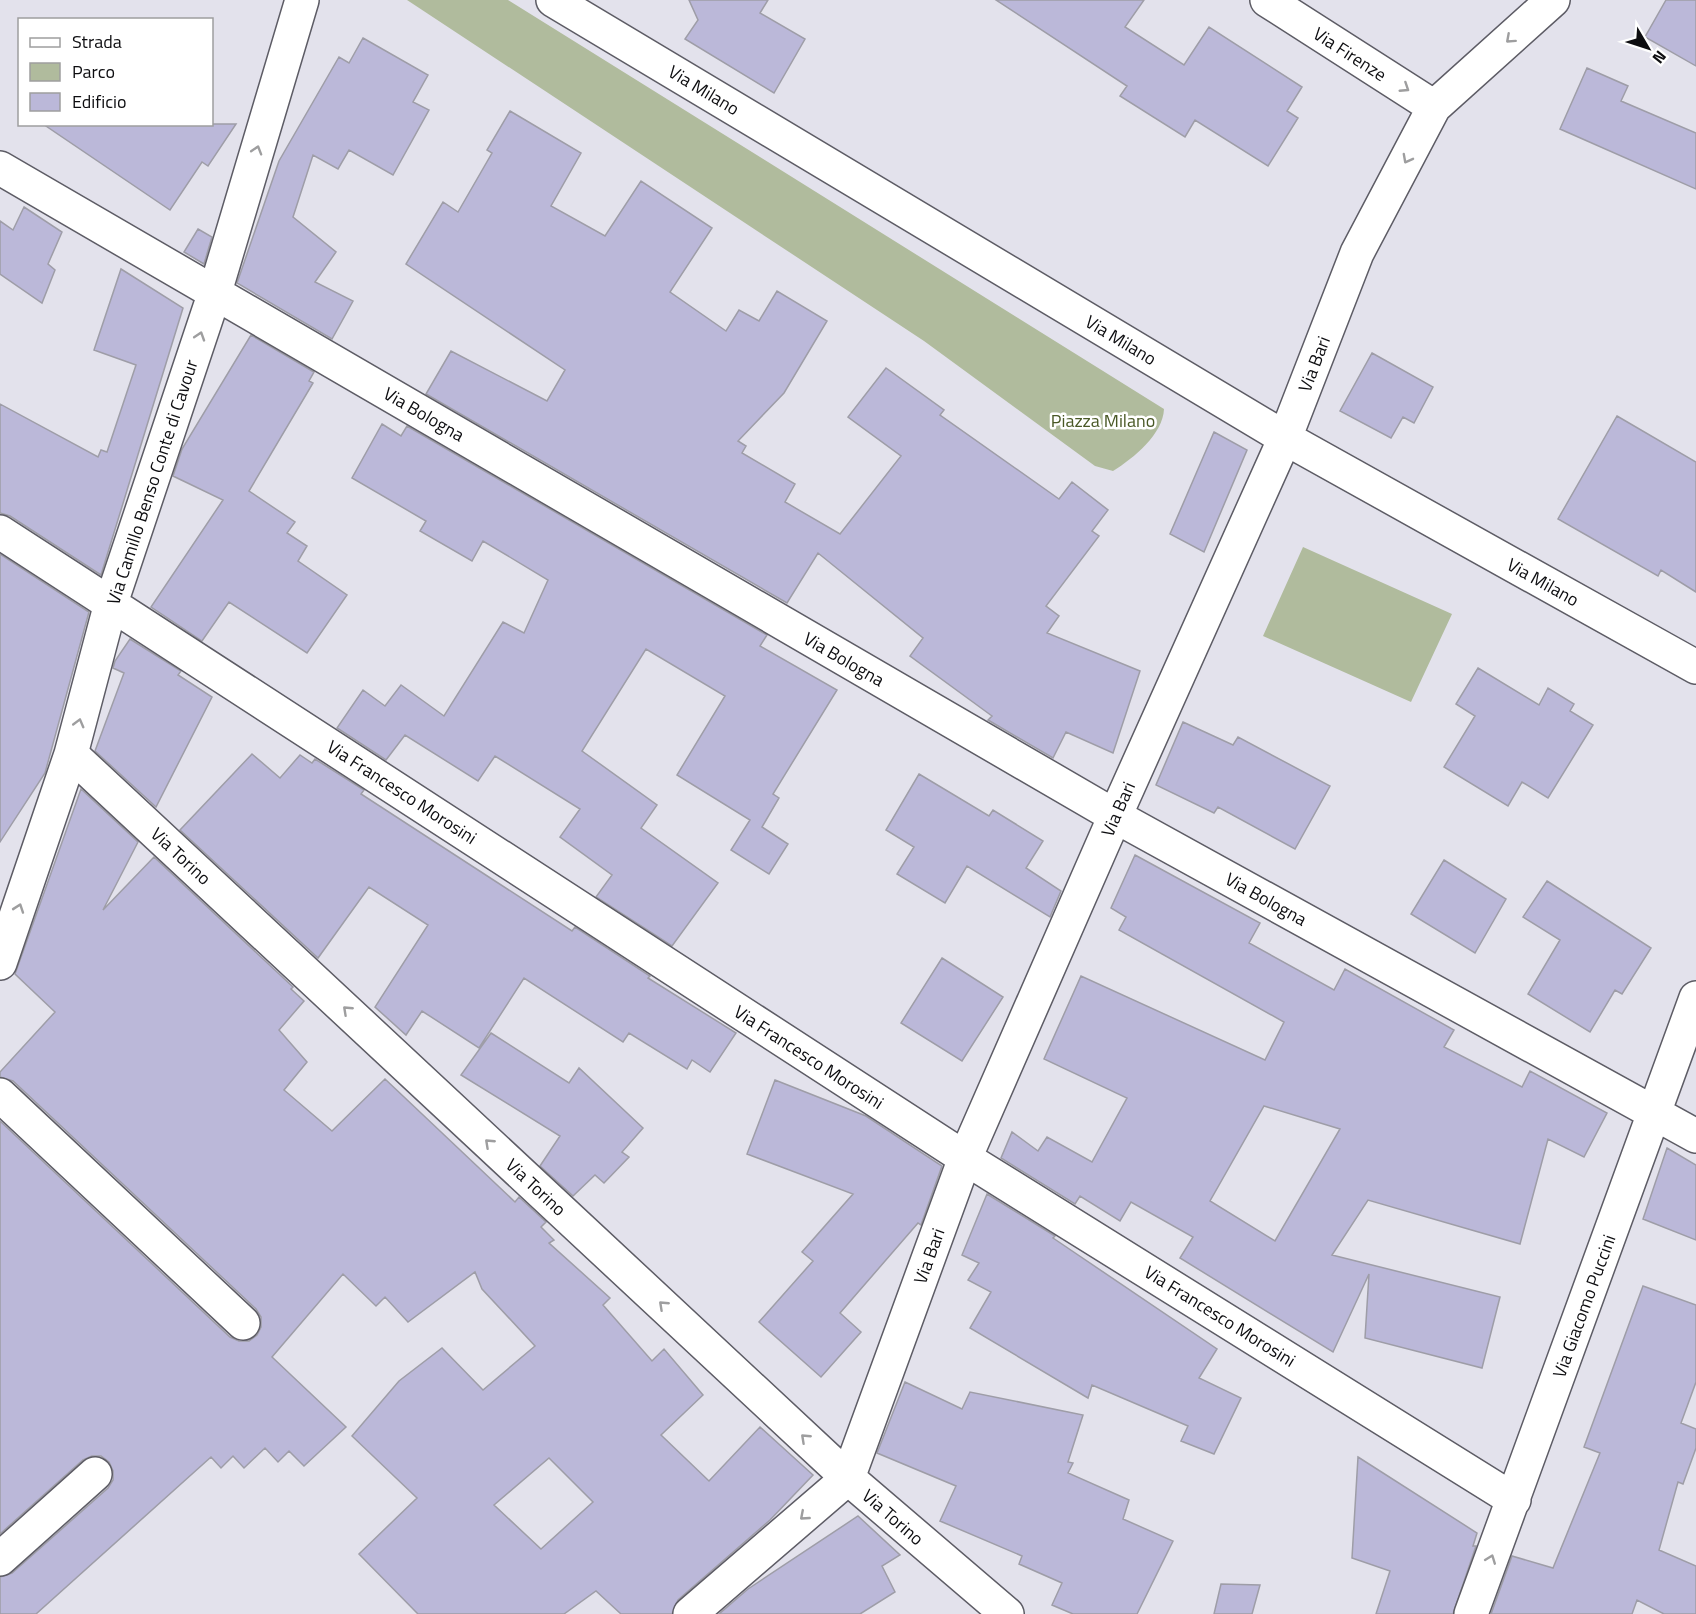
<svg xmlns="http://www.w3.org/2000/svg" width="1696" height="1614" font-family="'Titillium Web',sans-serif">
<rect width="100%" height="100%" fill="#e3e2ec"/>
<path fill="#b0bb9d" d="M 407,0 L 508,0 L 1164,409 C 1163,434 1134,458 1113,471 L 1095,466 L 924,341 Z
M 1303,547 L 1452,614 L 1411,702 L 1263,636 Z"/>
<path fill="#bbb8d9" stroke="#9e9da7" stroke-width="1.5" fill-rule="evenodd" d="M 689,0 L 768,0 L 760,13 L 805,39 L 774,93 L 685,39 L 698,20 Z
M 996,0 L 1144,0 L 1125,27 L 1184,65 L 1209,27 L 1302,87 L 1287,111 L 1298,118 L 1268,166 L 1195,120 L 1185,137 L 1120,96 L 1127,86 Z
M 1666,0 L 1696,0 L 1696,66 L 1645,37 Z
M 363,38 L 428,75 L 413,102 L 429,110 L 393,175 L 349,150 L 338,169 L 313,155 L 293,217 L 336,252 L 315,282 L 353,301 L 332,339 L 237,283 L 279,161 L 339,57 L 349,63 Z
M 1587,68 L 1628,86 L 1621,101 L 1696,133 L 1696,189 L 1560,129 Z
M 510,111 L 581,153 L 551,206 L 605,236 L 641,181 L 712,228 L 670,292 L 726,331 L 739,310 L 759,321 L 777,291 L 827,321 L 784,393 L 738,441 L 746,446 L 742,453 L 795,484 L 785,502 L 840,534 L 901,456 L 848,417 L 886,368 L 944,410 L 940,415 L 1059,499 L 1072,482 L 1108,510 L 1092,531 L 1099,536 L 1046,606 L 1059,616 L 1047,633 L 1140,671 L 1113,753 L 1066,732 L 1053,758 L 988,720 L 992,716 L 910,656 L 923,638 L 818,553 L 787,603 L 426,394 L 451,351 L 547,401 L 565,370 L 406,264 L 443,202 L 458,212 L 492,153 L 487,150 Z
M 43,124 L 236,124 L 208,166 L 202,162 L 170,210 Z
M 24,207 L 62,232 L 48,264 L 55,270 L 42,303 L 0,274 L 0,221 L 13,230 Z
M 198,229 L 212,237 L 204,264 L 184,252 Z
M 121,269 L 183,308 L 101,575 L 10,516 L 0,513 L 0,404 L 98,457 L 101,450 L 107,452 L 136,365 L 94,350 Z
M 251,335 L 314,372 L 309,381 L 313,383 L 249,491 L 295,522 L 287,533 L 307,546 L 298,561 L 347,595 L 307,653 L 229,602 L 202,641 L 151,607 L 223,500 L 173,476 L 182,449 Z
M 1372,353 L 1433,387 L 1414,423 L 1403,417 L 1391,438 L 1340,411 Z
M 1617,416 L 1696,462 L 1696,592 L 1661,570 L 1658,576 L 1558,519 Z
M 382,424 L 401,436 L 407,426 L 767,635 L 760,646 L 837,690 L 773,794 L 779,798 L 762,827 L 788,844 L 769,874 L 731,850 L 750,820 L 677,775 L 725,696 L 646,649 L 582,751 L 657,805 L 641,828 L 718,883 L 672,946 L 596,897 L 612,875 L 560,837 L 580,809 L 495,756 L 478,781 L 405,735 L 386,760 L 337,728 L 363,690 L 385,706 L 401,685 L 444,716 L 503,622 L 524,633 L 548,580 L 483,541 L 472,561 L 420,531 L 426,521 L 352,478 Z
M 1214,432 L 1247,450 L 1204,552 L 1170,534 Z
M 0,554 L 89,612 L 45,773 L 0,842 Z
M 130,639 L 181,671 L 178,675 L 212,697 L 156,807 L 95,751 L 124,673 L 113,668 L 115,661 Z
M 1478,668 L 1539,705 L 1548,688 L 1574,704 L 1570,711 L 1593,725 L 1548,798 L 1522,782 L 1508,806 L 1444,767 L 1475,716 L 1456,704 Z
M 1183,722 L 1233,745 L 1238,737 L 1330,786 L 1295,849 L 1218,807 L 1214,813 L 1156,785 Z
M 252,754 L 280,778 L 300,755 L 312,763 L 315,759 L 364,790 L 361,794 L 572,931 L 575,927 L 650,976 L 648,978 L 736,1033 L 710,1072 L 692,1060 L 687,1069 L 629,1033 L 623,1042 L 524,978 L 479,1048 L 422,1011 L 406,1035 L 375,1007 L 428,925 L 369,887 L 318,958 L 180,830 Z
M 919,774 L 989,816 L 993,810 L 1043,841 L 1026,868 L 1061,891 L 1050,917 L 967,866 L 945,903 L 897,874 L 914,847 L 886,830 Z
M 81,789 L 138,842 L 103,910 L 154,857 L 293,987 L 291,989 L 304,1001 L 279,1030 L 307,1062 L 284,1090 L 332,1131 L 385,1079 L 515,1202 L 519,1197 L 546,1222 L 541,1227 L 554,1240 L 549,1243 L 610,1298 L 603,1305 L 652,1361 L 664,1349 L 703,1395 L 661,1435 L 709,1481 L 760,1427 L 813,1475 L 770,1520 L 678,1600 L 672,1614 L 621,1614 L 596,1591 L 564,1614 L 418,1614 L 359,1554 L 417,1498 L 352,1436 L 399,1381 L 442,1348 L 483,1390 L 535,1346 L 482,1289 L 475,1272 L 408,1322 L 385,1297 L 376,1306 L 343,1274 L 272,1357 L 346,1427 L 304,1466 L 289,1451 L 278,1462 L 265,1448 L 244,1468 L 233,1456 L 221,1468 L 211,1457 L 36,1614 L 0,1614 L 0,1577 L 12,1573 L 108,1488 L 113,1480 L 113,1471 L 109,1462 L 101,1456 L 92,1456 L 83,1460 L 0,1534 L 0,1121 L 230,1337 L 239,1341 L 249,1341 L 257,1335 L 261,1327 L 261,1317 L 256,1309 L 13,1081 L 0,1077 L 0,1072 L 55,1012 L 15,974 ZM 549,1458 L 593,1502 L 541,1549 L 494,1505 Z
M 1135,855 L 1260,923 L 1249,943 L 1334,990 L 1345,969 L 1454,1030 L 1444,1047 L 1522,1087 L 1530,1071 L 1607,1113 L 1584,1157 L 1548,1139 L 1520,1244 L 1368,1200 L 1332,1255 L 1500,1297 L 1482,1368 L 1365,1338 L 1369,1274 L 1333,1352 L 1180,1258 L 1193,1237 L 1131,1202 L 1120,1221 L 1080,1196 L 1075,1204 L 1001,1158 L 1012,1132 L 1038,1151 L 1047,1137 L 1092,1162 L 1127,1098 L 1044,1059 L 1081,976 L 1265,1060 L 1284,1022 L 1119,930 L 1126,917 L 1111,908 ZM 1264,1106 L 1340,1129 L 1275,1241 L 1210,1201 Z
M 1444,860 L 1506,899 L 1475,953 L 1411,914 Z
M 1547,881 L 1651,948 L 1622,994 L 1615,990 L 1590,1032 L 1528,994 L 1560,940 L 1523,917 Z
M 942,958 L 1003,997 L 962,1061 L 901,1023 Z
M 491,1033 L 569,1083 L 579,1068 L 643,1128 L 622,1152 L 629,1157 L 604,1183 L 595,1175 L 573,1196 L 540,1166 L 560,1136 L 461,1075 Z
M 775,1080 L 866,1116 L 942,1166 L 921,1225 L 918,1223 L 840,1313 L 861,1332 L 821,1377 L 759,1322 L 813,1261 L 802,1252 L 853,1194 L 747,1154 Z
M 1667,1148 L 1696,1165 L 1696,1240 L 1643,1219 Z
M 987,1194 L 1055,1236 L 1053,1238 L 1217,1349 L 1199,1378 L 1241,1398 L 1214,1454 L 1181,1441 L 1188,1426 L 1092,1385 L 1088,1398 L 970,1328 L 991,1292 L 968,1280 L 979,1263 L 962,1255 Z
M 1643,1286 L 1696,1305 L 1696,1382 L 1681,1423 L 1696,1429 L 1696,1448 L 1683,1484 L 1678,1482 L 1659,1550 L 1696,1566 L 1696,1614 L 1664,1614 L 1637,1600 L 1632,1614 L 1491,1614 L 1512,1556 L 1553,1568 L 1600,1453 L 1584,1447 Z
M 905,1382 L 962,1409 L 970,1392 L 1083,1415 L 1068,1462 L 1073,1463 L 1068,1473 L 1129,1500 L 1123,1519 L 1173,1541 L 1137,1614 L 1073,1614 L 1052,1605 L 1062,1583 L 1019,1564 L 1022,1556 L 940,1521 L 956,1486 L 877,1453 Z
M 1358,1457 L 1477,1533 L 1473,1546 L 1476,1546 L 1453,1614 L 1376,1614 L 1390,1571 L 1352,1558 Z
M 858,1516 L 900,1555 L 882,1566 L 895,1592 L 860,1614 L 719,1614 L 748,1589 Z
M 1221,1584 L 1260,1585 L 1252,1614 L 1214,1614 Z"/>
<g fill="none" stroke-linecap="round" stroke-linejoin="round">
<g stroke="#5d5c65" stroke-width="36">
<path id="minor" d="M 553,0 L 1285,438 L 1696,667
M 1267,0 L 1434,107
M 0,168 L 1115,816 L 1696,1136
M 0,532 L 965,1158 L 1514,1500
M 71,754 L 848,1478 L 1007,1614
M 0,963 L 71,754 L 111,603 L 215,292 L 302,0
M 0,1095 L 243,1323
M 0,1559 L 95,1474
M 690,1614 L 848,1478 L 965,1158 L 1115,816 L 1285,438 L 1357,253 L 1434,107 L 1553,0
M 1471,1614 L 1696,998"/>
</g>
<use href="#minor" stroke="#fff" stroke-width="33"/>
</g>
<defs><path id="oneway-chevron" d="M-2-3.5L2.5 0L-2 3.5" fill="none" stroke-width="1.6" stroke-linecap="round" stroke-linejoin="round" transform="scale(1.5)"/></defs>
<g stroke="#9e9e9f">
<use href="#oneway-chevron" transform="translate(1510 39) rotate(138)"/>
<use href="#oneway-chevron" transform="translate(1405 88) rotate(33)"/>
<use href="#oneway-chevron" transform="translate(257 150) rotate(-73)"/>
<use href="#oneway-chevron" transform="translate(1407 159) rotate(118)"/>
<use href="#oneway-chevron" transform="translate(200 336) rotate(-72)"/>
<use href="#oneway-chevron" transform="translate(79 723) rotate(-75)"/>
<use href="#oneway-chevron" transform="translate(19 908) rotate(-71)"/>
<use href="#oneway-chevron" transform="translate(347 1010) rotate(-137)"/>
<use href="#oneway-chevron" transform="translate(489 1143) rotate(-137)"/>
<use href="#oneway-chevron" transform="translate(663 1305) rotate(-137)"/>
<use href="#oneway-chevron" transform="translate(805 1438) rotate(-137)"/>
<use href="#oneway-chevron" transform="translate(804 1516) rotate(139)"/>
<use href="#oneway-chevron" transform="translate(1491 1559) rotate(-69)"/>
</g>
<g text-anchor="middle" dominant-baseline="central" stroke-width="5" stroke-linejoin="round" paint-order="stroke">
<g font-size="18" fill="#0d0d10" stroke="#fff">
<text transform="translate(1350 54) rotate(33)">Via Firenze</text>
<text transform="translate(704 90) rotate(31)">Via Milano</text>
<text transform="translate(1121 340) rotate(31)">Via Milano</text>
<text transform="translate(1314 364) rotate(-69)">Via Bari</text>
<text transform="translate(424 414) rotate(30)">Via Bologna</text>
<text transform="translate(152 482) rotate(-72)">Via Camillo Benso Conte di Cavour</text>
<text transform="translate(1543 582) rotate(29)">Via Milano</text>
<text transform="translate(844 659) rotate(30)">Via Bologna</text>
<text transform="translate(402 792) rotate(33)">Via Francesco Morosini</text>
<text transform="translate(1118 809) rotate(-66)">Via Bari</text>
<text transform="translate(181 856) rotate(43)">Via Torino</text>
<text transform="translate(1266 899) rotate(29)">Via Bologna</text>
<text transform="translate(809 1057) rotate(33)">Via Francesco Morosini</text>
<text transform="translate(536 1187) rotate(43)">Via Torino</text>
<text transform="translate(929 1256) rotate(-70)">Via Bari</text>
<text transform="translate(1584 1306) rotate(-70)">Via Giacomo Puccini</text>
<text transform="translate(1220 1316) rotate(32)">Via Francesco Morosini</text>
<text transform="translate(893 1517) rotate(41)">Via Torino</text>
</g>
<g font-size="18" fill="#495826" stroke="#fff">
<text x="1103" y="420">Piazza Milano</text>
</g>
</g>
<rect x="18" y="18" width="195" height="108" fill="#ffffff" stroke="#9e9e9f" stroke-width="1.5"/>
<rect x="30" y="38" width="30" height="9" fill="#ffffff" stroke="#9e9e9f" stroke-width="1.5"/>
<text x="72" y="48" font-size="18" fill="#0d0d10">Strada</text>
<rect x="30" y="63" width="30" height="18" fill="#b0bb9d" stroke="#9e9e9f" stroke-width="1.5"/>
<text x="72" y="78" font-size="18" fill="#0d0d10">Parco</text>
<rect x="30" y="93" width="30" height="18" fill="#bbb8d9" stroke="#9e9e9f" stroke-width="1.5"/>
<text x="72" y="108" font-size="18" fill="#0d0d10">Edificio</text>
<g transform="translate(1648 48) rotate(129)" stroke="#ffffff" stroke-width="4.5" paint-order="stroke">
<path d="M0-4.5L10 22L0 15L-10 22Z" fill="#0d0d10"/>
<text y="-9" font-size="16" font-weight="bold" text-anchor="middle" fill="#0d0d10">N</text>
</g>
</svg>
